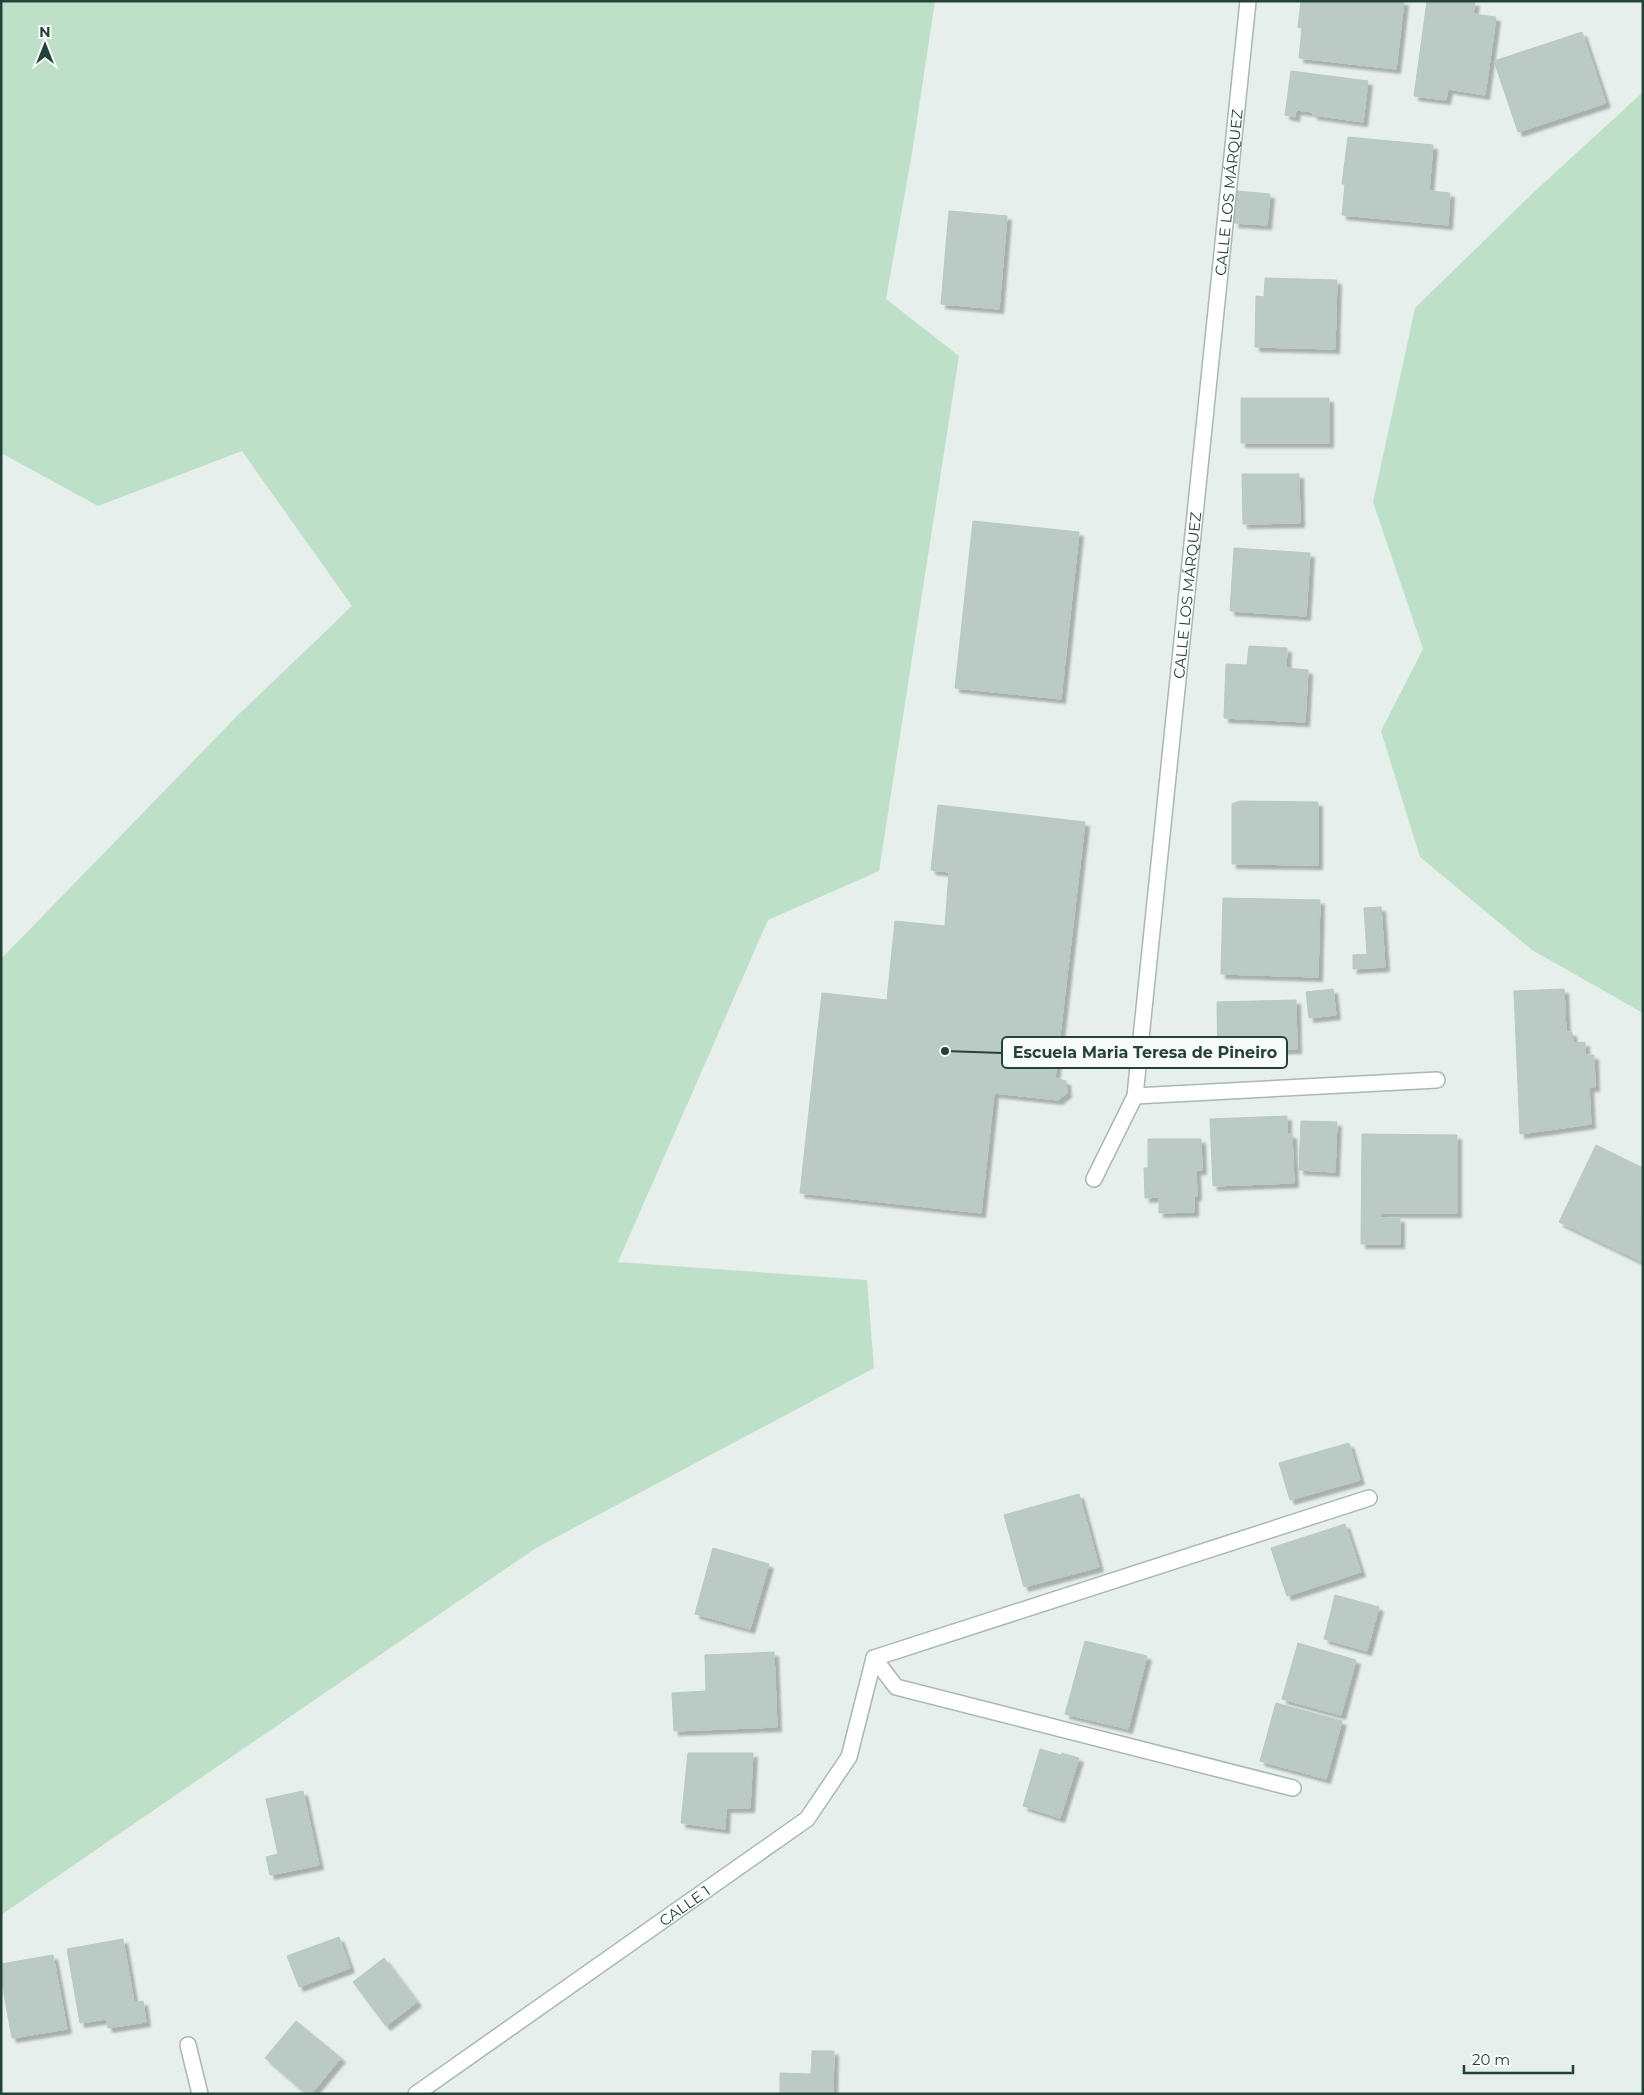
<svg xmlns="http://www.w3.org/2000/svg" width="1644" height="2095" font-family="Montserrat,sans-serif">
<defs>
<filter id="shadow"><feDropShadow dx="4.5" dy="4.5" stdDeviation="1" flood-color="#0004"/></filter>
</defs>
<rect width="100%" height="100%" fill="#e6efeb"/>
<path fill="#bfe0c8" d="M 1,1 L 935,1 L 912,153 L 886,299 L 959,356 L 879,871 L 768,920 L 618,1262 L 867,1280 L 874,1368 L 536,1548 L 1,1915 L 1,959 L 237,716 L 352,606 L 242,451 L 98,506 L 1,453 Z
M 1643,92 L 1643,1013 L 1532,950 L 1420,857 L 1381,731 L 1423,649 L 1373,502 L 1415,308 L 1535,191 Z"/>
<path fill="#bbcac4" stroke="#b8c9c2" filter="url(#shadow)" d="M 1301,1 L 1404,1 L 1396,69 L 1299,58 L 1302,28 L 1298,27 Z
M 1427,1 L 1475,2 L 1473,14 L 1496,17 L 1485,95 L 1448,89 L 1446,100 L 1414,96 Z
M 1582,32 L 1606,103 L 1518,132 L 1494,61 Z
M 1291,71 L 1368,81 L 1363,122 L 1313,115 L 1313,112 L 1296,110 L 1295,117 L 1285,115 Z
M 1348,137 L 1433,145 L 1429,191 L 1450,193 L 1448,225 L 1342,215 L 1345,184 L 1342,184 Z
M 1237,191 L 1270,194 L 1267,225 L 1234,223 Z
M 949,211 L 1007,216 L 999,309 L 941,304 Z
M 1265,278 L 1337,280 L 1335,349 L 1255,347 L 1256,296 L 1264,297 Z
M 1241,398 L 1329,398 L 1329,443 L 1241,443 Z
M 1242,474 L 1299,474 L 1300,523 L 1243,524 Z
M 973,521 L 1079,532 L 1061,699 L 955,688 Z
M 1234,548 L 1310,553 L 1306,616 L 1230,611 Z
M 1249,646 L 1287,648 L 1286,668 L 1308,670 L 1305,722 L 1224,718 L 1226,664 L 1247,665 Z
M 1240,801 L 1318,802 L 1318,865 L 1232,864 L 1232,804 Z
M 938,805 L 1085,822 L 1055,1078 L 1066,1081 L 1067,1093 L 1058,1100 L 994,1093 L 981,1213 L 800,1193 L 822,993 L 887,1000 L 895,921 L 945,926 L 949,872 L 931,870 Z
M 1223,898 L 1320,900 L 1318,977 L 1221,974 Z
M 1381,907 L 1385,967 L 1353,969 L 1353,955 L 1367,954 L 1364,908 Z
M 1333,989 L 1336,1015 L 1309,1018 L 1306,992 Z
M 1564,989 L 1566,1032 L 1572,1032 L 1573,1043 L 1585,1042 L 1585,1055 L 1594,1055 L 1595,1087 L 1589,1087 L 1591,1124 L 1520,1134 L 1514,991 Z
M 1296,1000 L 1297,1049 L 1256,1050 L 1256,1060 L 1218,1060 L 1217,1002 Z
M 1287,1116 L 1287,1134 L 1292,1134 L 1294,1183 L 1213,1186 L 1210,1119 Z
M 1301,1121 L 1337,1122 L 1335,1172 L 1299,1170 Z
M 1362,1134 L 1457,1135 L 1457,1213 L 1380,1213 L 1380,1218 L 1400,1218 L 1400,1244 L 1361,1244 Z
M 1148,1139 L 1201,1139 L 1202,1170 L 1196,1170 L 1197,1196 L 1194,1196 L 1194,1212 L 1159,1213 L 1159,1197 L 1145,1198 L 1144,1168 L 1148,1168 Z
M 1596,1145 L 1643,1168 L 1642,1262 L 1559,1222 Z
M 1349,1443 L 1360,1480 L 1290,1500 L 1279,1463 Z
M 1079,1494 L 1099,1567 L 1024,1587 L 1004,1515 Z
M 1345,1524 L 1361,1572 L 1287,1596 L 1271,1548 Z
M 713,1548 L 769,1564 L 750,1629 L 695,1614 Z
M 1335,1595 L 1379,1607 L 1367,1651 L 1324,1639 Z
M 1085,1641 L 1147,1656 L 1128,1729 L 1065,1714 Z
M 1298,1643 L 1356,1660 L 1341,1715 L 1282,1699 Z
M 774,1652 L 777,1727 L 674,1731 L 672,1693 L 706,1691 L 705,1655 Z
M 1276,1703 L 1342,1721 L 1326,1779 L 1260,1761 Z
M 1040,1749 L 1061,1755 L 1062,1753 L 1079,1758 L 1060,1818 L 1023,1806 Z
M 688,1753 L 753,1753 L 750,1808 L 726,1808 L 725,1829 L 681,1823 Z
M 303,1791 L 319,1865 L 270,1875 L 266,1857 L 278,1854 L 266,1799 Z
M 339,1937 L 350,1968 L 299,1987 L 287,1956 Z
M 123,1939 L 134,2002 L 143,2001 L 146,2022 L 108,2028 L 106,2019 L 80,2023 L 67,1949 Z
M 53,1955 L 67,2029 L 12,2038 L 1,1978 L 1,1964 Z
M 384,1958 L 417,2002 L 386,2026 L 353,1982 Z
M 296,2021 L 341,2058 L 311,2094 L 307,2094 L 265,2058 Z
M 812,2051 L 834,2051 L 833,2094 L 780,2094 L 780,2073 L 811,2074 Z"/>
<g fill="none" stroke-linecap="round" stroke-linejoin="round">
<g stroke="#a8b8b2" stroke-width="18">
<g id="minor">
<path d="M 1135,1096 L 1437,1080"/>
<path id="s1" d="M 1094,1179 L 1135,1096 L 1248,1"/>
<path d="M 874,1658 L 1369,1498"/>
<path d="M 874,1658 L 896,1687 L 1293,1788"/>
<path d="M 188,2045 L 200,2094"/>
<path id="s2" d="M 416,2094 L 807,1819 L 849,1757 L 874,1658"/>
</g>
</g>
<use href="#minor" stroke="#fff" stroke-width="15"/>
</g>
<g text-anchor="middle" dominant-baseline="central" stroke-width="5" stroke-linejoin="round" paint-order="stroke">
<g font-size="15" fill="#24423a" stroke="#f7fbf9">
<text stroke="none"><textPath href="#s1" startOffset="1001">CALLE LOS MÁRQUEZ</textPath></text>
<text stroke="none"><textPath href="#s1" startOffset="596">CALLE LOS MÁRQUEZ</textPath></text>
<text stroke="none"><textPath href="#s2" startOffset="328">CALLE 1</textPath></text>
</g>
</g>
<path fill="none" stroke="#24423a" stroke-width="2" d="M945 1051L1002 1053"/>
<circle fill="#24423a" stroke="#f7fbf9" stroke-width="2" cx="945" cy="1051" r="5"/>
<rect fill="#f7fbf9" stroke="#24423a" stroke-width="2" x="1002" y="1037" width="285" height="31" rx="5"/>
<g font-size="16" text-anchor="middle" font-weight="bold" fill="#24423a">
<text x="1145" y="1058">Escuela Maria Teresa de Pineiro</text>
</g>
<rect width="1644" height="2095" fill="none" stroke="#24423a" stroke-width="5"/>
<g transform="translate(45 45)" stroke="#f7fbf9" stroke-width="4" paint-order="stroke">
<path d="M0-4L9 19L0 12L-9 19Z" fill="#24423a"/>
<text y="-8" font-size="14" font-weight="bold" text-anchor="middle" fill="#24423a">N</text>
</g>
<path d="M1464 2065v8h109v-8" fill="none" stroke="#24423a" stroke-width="2.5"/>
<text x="1472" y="2065" font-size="15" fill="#24423a" stroke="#f7fbf9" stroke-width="4" paint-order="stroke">20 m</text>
</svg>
